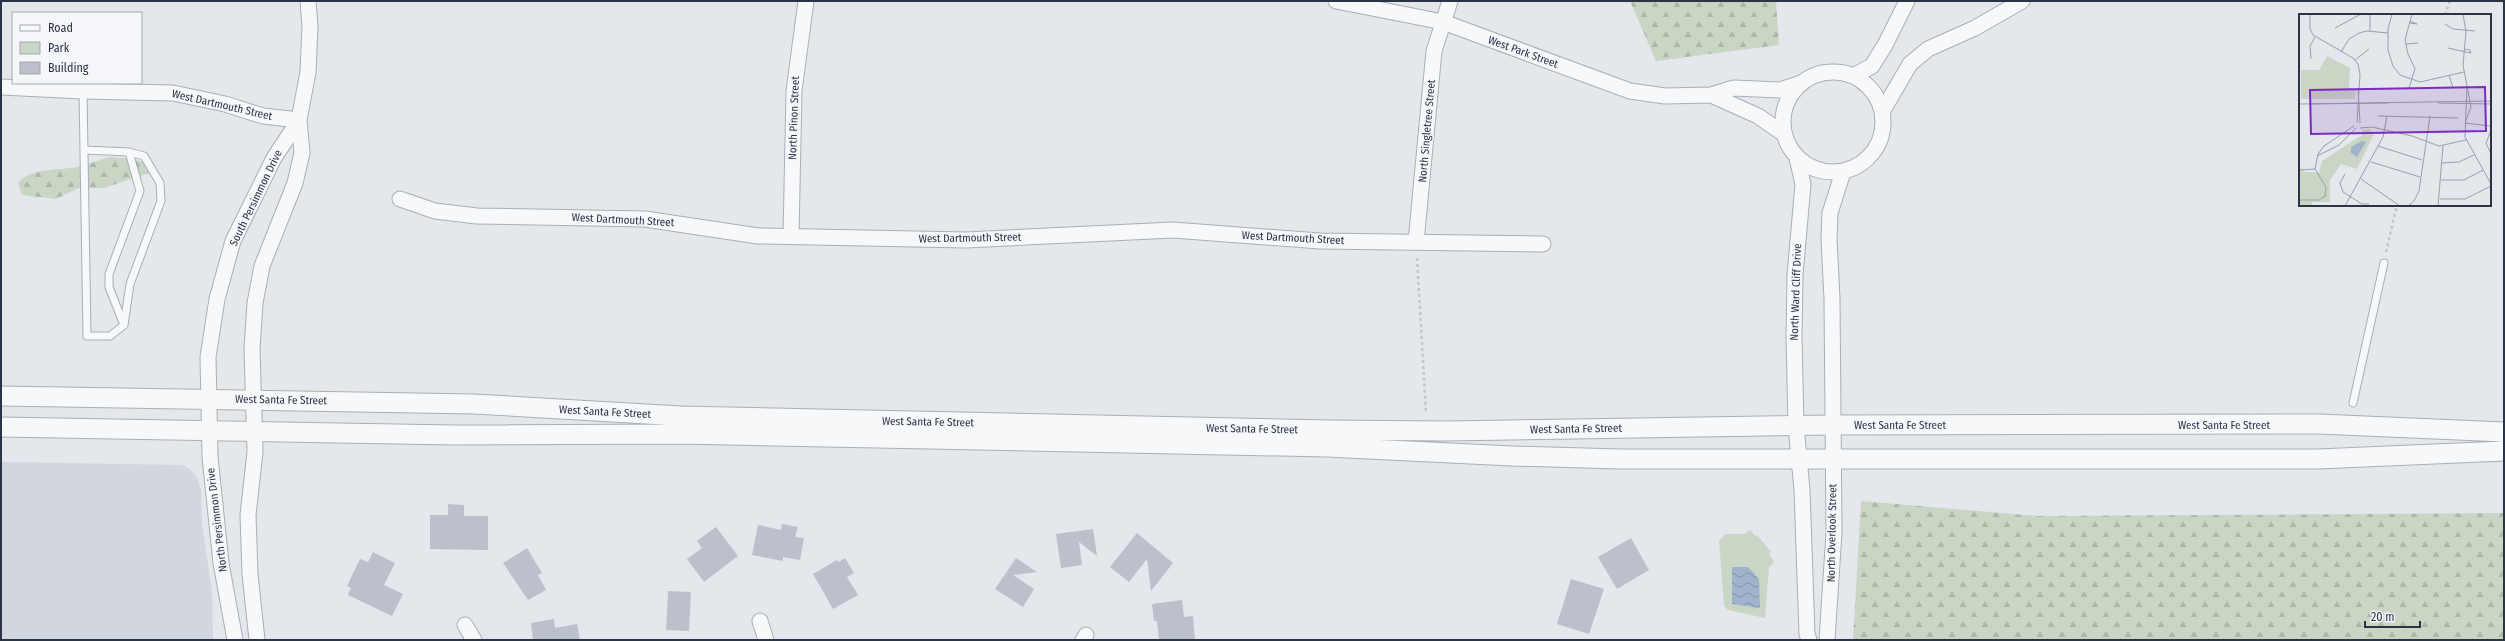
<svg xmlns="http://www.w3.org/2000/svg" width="2505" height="641" font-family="'Fira Sans Condensed',sans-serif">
<defs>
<pattern id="forest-firs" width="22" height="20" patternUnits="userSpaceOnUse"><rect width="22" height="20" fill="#c9d6c5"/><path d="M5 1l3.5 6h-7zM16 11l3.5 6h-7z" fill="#adb8ab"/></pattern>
<pattern id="water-waves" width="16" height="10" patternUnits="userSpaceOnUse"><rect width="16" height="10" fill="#9fb4cc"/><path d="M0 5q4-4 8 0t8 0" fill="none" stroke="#8293a7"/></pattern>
</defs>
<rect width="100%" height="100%" fill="#e4e7ec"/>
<path fill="#d2d6de" d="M 1,462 L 182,465 L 190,469 L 197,477 L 201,490 L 202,524 L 212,591 L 213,640 L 1,640 Z"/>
<path fill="#c9d6c5" d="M 1750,530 L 1755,536 L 1757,535 L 1771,552 L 1769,554 L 1774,562 L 1769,567 L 1765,618 L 1728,610 L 1724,605 L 1719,541 L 1725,534 L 1745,534 Z"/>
<path fill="url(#forest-firs)" d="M 1630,1 L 1776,1 L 1779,45 L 1656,61 Z
M 109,157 L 132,159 L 146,163 L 149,173 L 104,188 L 79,188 L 56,199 L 22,195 L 18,183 C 29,169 53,170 70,168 C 82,167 96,161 109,157 Z
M 1861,501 L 2037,516 L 2504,513 L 2504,640 L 1853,640 Z"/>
<path fill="url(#water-waves)" d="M 1732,567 L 1748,567 L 1759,579 L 1760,608 L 1732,604 Z"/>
<path fill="#bbc0ca" d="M 448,504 L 464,505 L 464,516 L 488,516 L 488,550 L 430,549 L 430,515 L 448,515 Z
M 782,524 L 798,527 L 795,537 L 804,538 L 800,560 L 783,557 L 783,561 L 752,555 L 758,525 L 781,530 Z
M 716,527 L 738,556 L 704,582 L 687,559 L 702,548 L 697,541 Z
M 1093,529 L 1097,556 L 1079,542 L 1082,565 L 1061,568 L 1056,534 Z
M 1137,533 L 1173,563 L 1151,591 L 1147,559 L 1129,582 L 1110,567 Z
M 1631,538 L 1649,570 L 1617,589 L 1598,557 Z
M 527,548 L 542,573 L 538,575 L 546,590 L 528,600 L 503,563 Z
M 373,552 L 395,563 L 384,585 L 403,594 L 392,616 L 348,595 L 351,588 L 347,586 L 360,559 L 368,562 Z
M 845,558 L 854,573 L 847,577 L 858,595 L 833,609 L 813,574 L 837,560 L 839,562 Z
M 1016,558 L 1037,572 L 1013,575 L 1034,589 L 1023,607 L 995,589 Z
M 1571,579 L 1604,589 L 1589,634 L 1557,624 Z
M 668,591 L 691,592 L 689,631 L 666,630 Z
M 1182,600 L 1184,617 L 1193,616 L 1195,640 L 1159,640 L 1157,621 L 1154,621 L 1152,604 Z
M 554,619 L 555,628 L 577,624 L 580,640 L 533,640 L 531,623 Z"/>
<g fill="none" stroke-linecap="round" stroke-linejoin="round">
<g stroke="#a9aeb7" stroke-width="9">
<path id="service" d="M 83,91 L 87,336 L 110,336 L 124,325 L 130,284 L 161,201 L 160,183 L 144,156 L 129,152 L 84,150
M 124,325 L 109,287 L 109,274 L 140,191 L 129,152
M 2353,403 L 2384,263"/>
</g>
<g stroke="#a9aeb7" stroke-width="17">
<path id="minor" d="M 1336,1 L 1443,22 L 1630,91 L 1665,96 L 1711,95 L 1734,88 L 1780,90 L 1801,83
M1783 122a50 50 0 1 1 100 0a50 50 0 1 1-100 0Z
M 1853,76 L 1872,66 L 1885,45 L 1907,1
M 1,87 L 83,91 L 173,93 L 225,104 L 263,116 L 299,120
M 1711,95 L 1758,116 L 1784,134
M 1882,112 L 1910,64 L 1928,49 L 1975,28 L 2022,1
M 1797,158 L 1803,184 L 1795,275 L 1794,336 L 1796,426 L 1802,490 L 1807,634 L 1809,640
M 400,199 L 435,211 L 477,216 L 645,219 L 758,236 L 966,240 L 1173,230 L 1320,241 L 1543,244
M 791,236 L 794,91 L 806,1
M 1416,242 L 1434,51 L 1450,1
M 760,621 L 766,640
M 465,625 L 474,640
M 235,640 L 221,563 L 210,457 L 208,357 L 217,299 L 233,241 L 274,158 L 299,120
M 257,640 L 250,574 L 248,515 L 255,452 L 252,349 L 255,303 L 262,266 L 295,183 L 302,153 L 299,120 L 308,72 L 310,26 L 308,1
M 1083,640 L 1086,635
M 1827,640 L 1834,532 L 1832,299 L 1829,239 L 1830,213 L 1843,172"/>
</g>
<g stroke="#a9aeb7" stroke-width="21">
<path id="tertiary" d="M 1,396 L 474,404 L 681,416 L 1327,430 L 1446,431 L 1833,425 L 2319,424 L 2504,432
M 1,427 L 453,435 L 681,434 L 1327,447 L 1512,456 L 1619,459 L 2318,459 L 2504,451"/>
</g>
<path stroke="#c2c5cb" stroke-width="2.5" stroke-dasharray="3 3" stroke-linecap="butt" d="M 2445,15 L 2450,1
M 2386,252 L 2397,205
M 1417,258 L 1426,413"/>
<use href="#service" stroke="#f7f8fa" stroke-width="7"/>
<use href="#minor" stroke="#f7f8fa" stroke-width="15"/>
<use href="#tertiary" stroke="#f7f8fa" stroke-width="19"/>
</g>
<g text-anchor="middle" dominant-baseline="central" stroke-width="3" stroke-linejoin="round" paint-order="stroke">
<g font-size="11" fill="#2b3445" stroke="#f4f6f9">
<text transform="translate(1523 52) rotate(20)">West Park Street</text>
<text transform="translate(222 105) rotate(13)">West Dartmouth Street</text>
<text transform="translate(794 118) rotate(-88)">North Pinon Street</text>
<text transform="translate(1427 131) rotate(-85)">North Singletree Street</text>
<text transform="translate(256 198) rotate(-64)">South Persimmon Drive</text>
<text transform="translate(623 220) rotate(3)">West Dartmouth Street</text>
<text transform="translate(970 238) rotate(-1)">West Dartmouth Street</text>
<text transform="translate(1293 238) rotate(3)">West Dartmouth Street</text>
<text transform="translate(1796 292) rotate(-88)">North Ward Cliff Drive</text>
<text transform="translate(281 400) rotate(1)">West Santa Fe Street</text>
<text transform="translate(605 412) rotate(3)">West Santa Fe Street</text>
<text transform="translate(928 422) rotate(1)">West Santa Fe Street</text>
<text x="1900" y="425">West Santa Fe Street</text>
<text x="2224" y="425">West Santa Fe Street</text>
<text transform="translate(1252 429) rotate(1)">West Santa Fe Street</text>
<text transform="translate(1576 429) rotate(-1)">West Santa Fe Street</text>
<text transform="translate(217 520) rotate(-97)">North Persimmon Drive</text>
<text transform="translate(1832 533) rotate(-89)">North Overlook Street</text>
</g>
</g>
<g transform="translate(2299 14)">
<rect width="192" height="192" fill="#e4e7ec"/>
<path d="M 28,42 L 51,54 L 50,74 L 57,75 L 56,85 L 2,85 L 2,56 L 20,56 ZM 71,115 L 75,120 L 58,155 L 42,150 L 31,166 L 31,159 L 20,159 L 23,147 L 63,121 L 63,116 Z" fill="#c9d6c5"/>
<path d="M 0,153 L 6,158 L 31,159 L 31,188 L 13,188 L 13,192 L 0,192 Z" fill="#c9d6c5"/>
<path d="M 63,127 L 67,128 L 58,143 L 52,139 L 52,133 Z" fill="#9fb4cc"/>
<path fill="none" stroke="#9a9fa9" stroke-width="1" d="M 11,0 L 11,15 L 14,21 L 54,44 L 59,50 L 61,60 L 58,108M 93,0 L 89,15 L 89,36 L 94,52 L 101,61 L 121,68 L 165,58M 164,0 L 167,18 L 164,51 L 172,93 L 166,109M 110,9 L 118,10 L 111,7M 146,10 L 154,15 L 176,17M 36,14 L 62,0M 71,17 L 71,0M 107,30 L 119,29M 149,34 L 172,39 L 171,36 L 165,35M 42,38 L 50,25 L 60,19 L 68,17 L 89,19M 12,45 L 11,32 L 16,23M 56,46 L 70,35M 150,61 L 154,74M 168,72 L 166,123 L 192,170M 59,74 L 61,109M 110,74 L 116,55 L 109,40 L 106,26 L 113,0M 139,89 L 192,90M 0,90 L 192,87M 11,90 L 89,89M 79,102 L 159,104M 166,109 L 192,112M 61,114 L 73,113 L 113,122 L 140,132 L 167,126M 192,116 L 187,129 L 192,140M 79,132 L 123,146M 18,142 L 40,131 L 57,114M 72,148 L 121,163M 143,149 L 160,148 L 175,141M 0,156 L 16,155M 46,160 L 41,169 L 44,178 L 63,190 L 70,190M 62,165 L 101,192M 142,166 L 165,166 L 184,156M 141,185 L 166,185 L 192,172M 0,186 L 20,186 L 26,182 L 27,173 L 16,155 L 19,140 L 25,132 L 55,112M 46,192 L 84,123 L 88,102M 109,192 L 115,187 L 120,177 L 131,102M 139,192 L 144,132"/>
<path fill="#7b2cbf" fill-opacity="0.15" stroke="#7b2cbf" stroke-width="2" d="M 186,73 L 187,117 L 12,120 L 11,76 Z"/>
<rect width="192" height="192" fill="none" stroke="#2b3445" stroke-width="2"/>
</g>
<rect width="2505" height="641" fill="none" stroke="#2b3445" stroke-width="4"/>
<rect x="12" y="12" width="130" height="72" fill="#f4f6f9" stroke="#a4a8b1"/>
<rect x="20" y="25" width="20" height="6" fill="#f7f8fa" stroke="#a4a8b1"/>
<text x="48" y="32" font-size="12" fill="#2b3445">Road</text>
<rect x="20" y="42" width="20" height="12" fill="#c9d6c5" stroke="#a4a8b1"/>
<text x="48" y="52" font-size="12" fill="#2b3445">Park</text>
<rect x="20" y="62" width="20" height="12" fill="#bbc0ca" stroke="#a4a8b1"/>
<text x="48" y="72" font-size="12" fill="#2b3445">Building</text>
<path d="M2365 621v6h55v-6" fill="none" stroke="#2b3445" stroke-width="2"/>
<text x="2371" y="621" font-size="12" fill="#2b3445" stroke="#f4f6f9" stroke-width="3" paint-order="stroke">20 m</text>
</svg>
